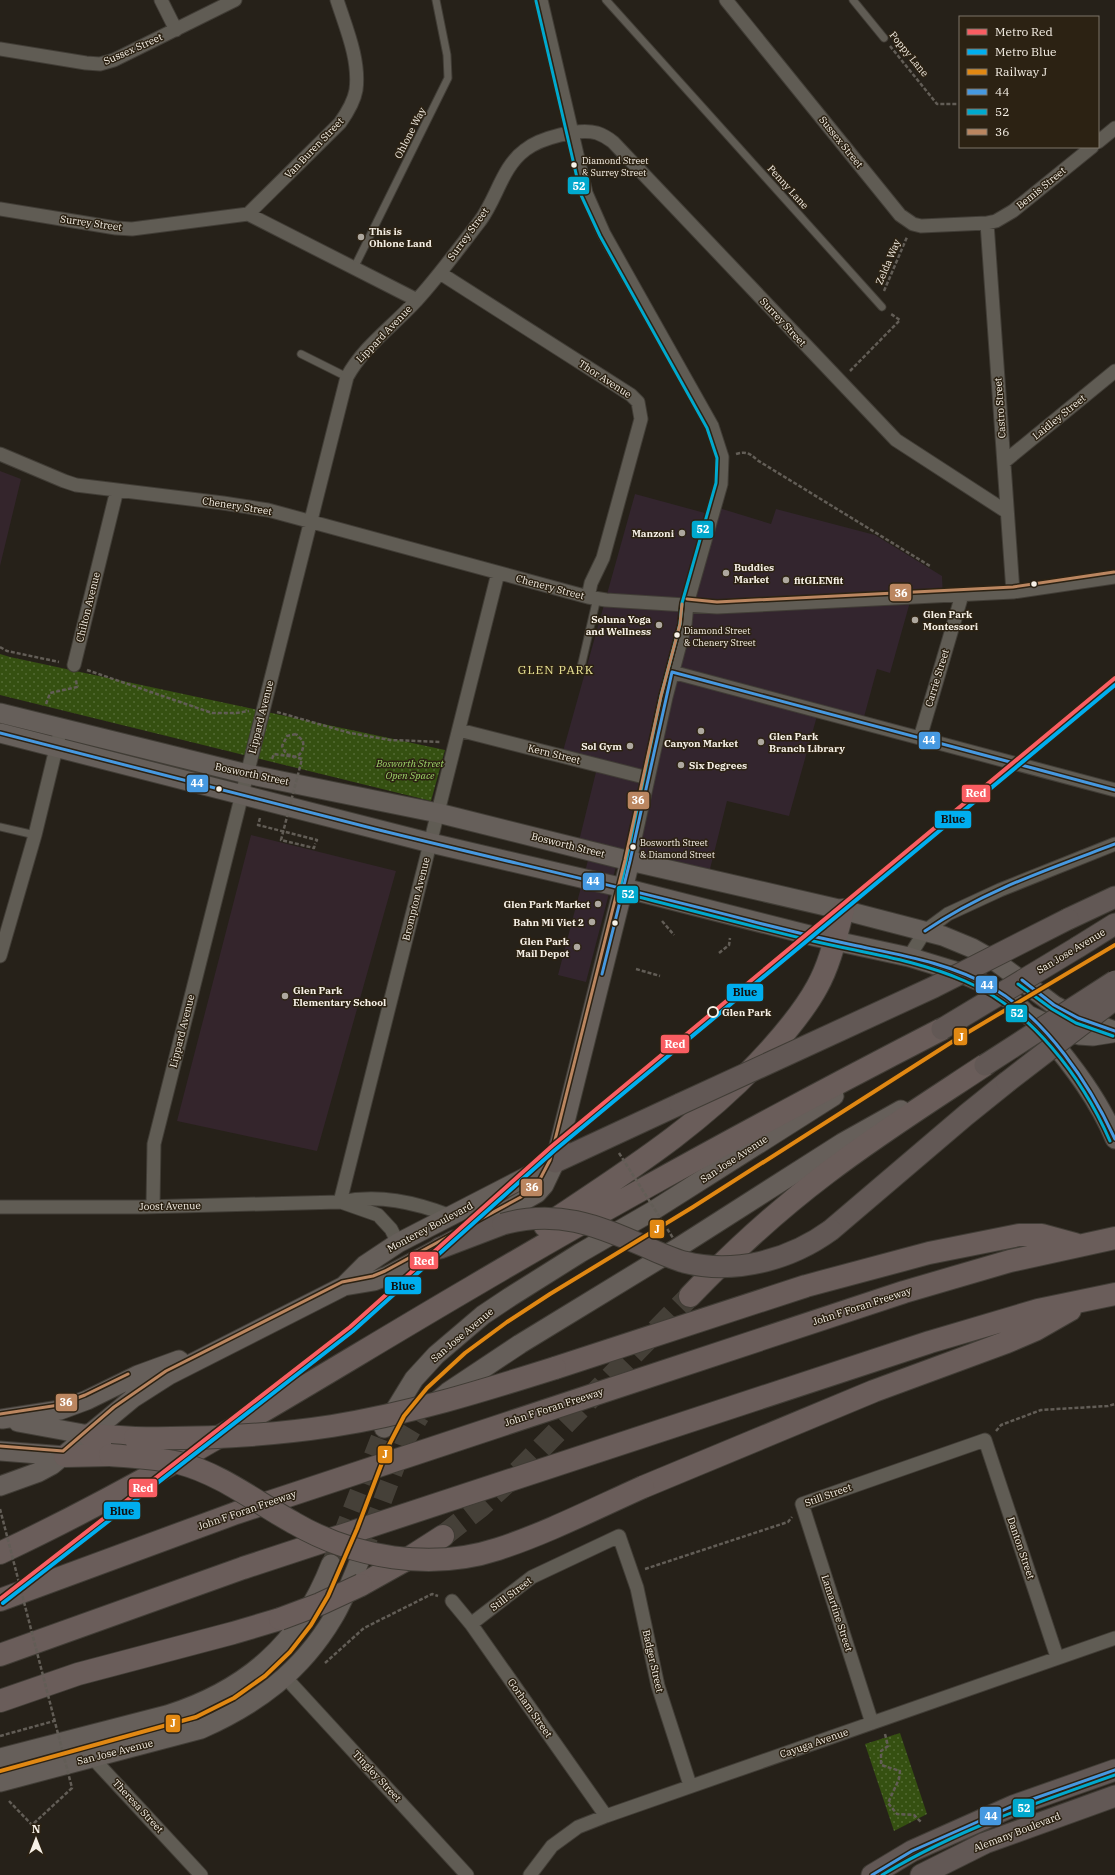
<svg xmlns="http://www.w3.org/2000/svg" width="1115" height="1875" font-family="'IBM Plex Serif',serif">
<defs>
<pattern id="park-dots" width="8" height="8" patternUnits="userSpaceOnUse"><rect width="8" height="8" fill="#355011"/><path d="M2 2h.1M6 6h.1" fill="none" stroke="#536a34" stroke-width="1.8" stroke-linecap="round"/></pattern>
</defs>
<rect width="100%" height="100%" fill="#262119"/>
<path fill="#33252e" d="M 635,494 L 716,516 L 719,508 L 771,524 L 776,509 L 875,535 L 942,576 L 943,600 L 910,602 L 890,673 L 877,669 L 861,728 L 817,716 L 789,816 L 727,801 L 709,873 L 620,851 L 586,982 L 558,975 L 592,845 L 579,841 L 596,772 L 560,762 Z"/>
<path fill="#34252c" d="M 0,471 L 21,479 L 0,566 Z
M 251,835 L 396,871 L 317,1151 L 177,1121 Z"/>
<path fill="url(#park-dots)" d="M 0,654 L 10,657 L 445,750 L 431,801 L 0,695 Z
M 900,1733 L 927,1814 L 894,1831 L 865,1744 Z"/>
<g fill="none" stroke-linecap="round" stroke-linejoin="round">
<path stroke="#454038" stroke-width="19" stroke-dasharray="19 10" stroke-linecap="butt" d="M 362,1555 L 405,1441 L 420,1416
M 331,1564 L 384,1428"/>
<path stroke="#454038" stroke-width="22" stroke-dasharray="22 11" stroke-linecap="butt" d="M 443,1536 L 480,1507 L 514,1476 L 690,1296"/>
<g stroke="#413d36" stroke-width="9">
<path id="lane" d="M 606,0 L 882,307
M 853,0 L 884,38
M 354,268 L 448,78 L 447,55 L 436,0
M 301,354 L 347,377
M 581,667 L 597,598
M 0,827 L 35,835"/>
</g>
<g stroke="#413d36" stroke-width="15">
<path id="street" d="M 161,0 L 176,30
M 541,0 L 586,193 L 604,234 L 712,426 L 722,457 L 721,484 L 687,604 L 685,625 L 666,697 L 630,861
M 726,0 L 900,215 L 913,224 L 921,226 L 987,223 L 996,221 L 1013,211 L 1092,147
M 0,49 L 86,63 L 100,64 L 114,60 L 235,0
M 1098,142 L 1115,128
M 0,209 L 116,228 L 132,229 L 248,214 L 417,300
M 248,214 L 340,123 C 347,113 354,102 356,90 C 360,60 346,28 337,0
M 987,223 L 1013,592
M 440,273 L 631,395 L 638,402 L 641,419 L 603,558 L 591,583 L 588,597
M 0,454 L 64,481 L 76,485 L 223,503 L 268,510 L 588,597 L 606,600 L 717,607 L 1013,592 L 1115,577
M 1004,462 L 1115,371
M 74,665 L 117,490
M 672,672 L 1115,790
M 459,730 L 648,778
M 920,738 L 962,595
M 0,956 L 35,835 L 61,728
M 909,957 L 925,931 L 948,914 L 1000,890 L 1115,844
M 340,1202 L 498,573
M 341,1202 L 378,1215 L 391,1229 L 398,1243
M 153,1206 L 154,1144 L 347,377 C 363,347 393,326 416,301 C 439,276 459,248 480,221 C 497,198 502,167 525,150 C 540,138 578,128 597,133 C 603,135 608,138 613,142 L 896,440 L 1007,512
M 0,1207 L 142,1207 L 340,1202 C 379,1194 414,1202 451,1216
M 452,1601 L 471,1624 L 606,1816
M 471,1624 L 532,1577 L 619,1536 L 637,1588 L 658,1686 L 690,1785
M 286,1678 L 467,1875
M 872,1723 L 802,1504 L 985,1440 L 1057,1657
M 75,1739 L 201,1875
M 530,1875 L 552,1846 L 578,1827 L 606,1816 L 1115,1638"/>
</g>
<g stroke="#413d36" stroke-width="21">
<path id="secondary" d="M 0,713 L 247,774 L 438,813 L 630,861 L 843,910 L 943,936 L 972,948 L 995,961 L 1054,1005 L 1078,1018 L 1115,1031
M 0,733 L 431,843 L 624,888 L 817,937 L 909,957 L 958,972 L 979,981 L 1014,1002 L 1028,1015 L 1054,1027 L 1079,1035 L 1093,1036 L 1112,1033
M 1046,1034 C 1072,1065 1099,1100 1115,1139
M 479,1226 L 537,1193 L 544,1185 L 555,1162 L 630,861
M 344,1286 L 365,1265 L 398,1243 L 555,1162
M 436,1402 L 448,1392 L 520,1344 L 679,1247 L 842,1143 L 901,1110
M 2,1419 L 60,1410 L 87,1400 L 138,1375 L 179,1360
M 18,1422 L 89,1435
M 384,1428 L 414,1379 L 436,1355 L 483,1315 L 510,1297 L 580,1253 L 651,1212 L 834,1096
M 0,1451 L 65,1456
M 0,1486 L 39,1472 L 52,1465 L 133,1398 L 169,1375 L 344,1286 L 374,1281 L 387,1276 L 454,1240
M 0,1758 L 167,1715 C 246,1690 300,1644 331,1564
M 0,1782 L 201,1729 C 257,1704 301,1672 333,1618 C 345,1598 353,1576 362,1555"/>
</g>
<g stroke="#413d36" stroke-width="23">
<path id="primary" d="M 1068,919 L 1115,897
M 1078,947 L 1115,924
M 555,1162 L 680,1104
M 831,1230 L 966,1115 L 1007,1082
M 440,1248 L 503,1224
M 872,1875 L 912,1851 L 1013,1806 L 1115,1770
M 921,1875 L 985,1843 L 1115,1796"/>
</g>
<g stroke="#413d36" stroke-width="24">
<path id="highway" d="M 545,1226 C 626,1172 702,1125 768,1052 C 786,1032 804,1011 817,987 C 830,964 836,936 843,910
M 690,1296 C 733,1251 778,1210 827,1173 C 878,1134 932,1100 985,1065
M 555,1368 L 806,1286 L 929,1253 L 1019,1235 L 1042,1235 L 1075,1244
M 89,1435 L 135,1438
M 65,1456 L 110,1455
M 643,1487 L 874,1391 L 1007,1342 L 1035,1330 L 1070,1310
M 0,1553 C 164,1476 316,1378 472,1287 C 626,1196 783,1111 942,1029
M 361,1585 L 404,1561 L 443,1536
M 0,1600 L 236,1513 L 904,1292 L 1010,1261 L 1115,1238
M 0,1655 L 243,1568 L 930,1342 L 1038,1310 L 1115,1294
M 0,1701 L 78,1674 L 233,1633 L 280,1619"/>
</g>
<path stroke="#625d56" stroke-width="2.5" stroke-dasharray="4 2" stroke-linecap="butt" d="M 890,46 L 937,104 L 958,104
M 884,291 L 907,237
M 850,371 L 900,320 L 891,314
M 736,454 C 745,451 750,453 757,460 L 930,566
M 0,647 L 7,651 L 59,662
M 87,670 L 212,713 L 236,713 L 249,711
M 46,704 L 50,693 L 77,687 L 76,680
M 277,712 L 350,733 L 390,740 L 441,742
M 272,759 L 274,754 L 295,757 C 302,755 304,748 303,741 L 296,734
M 260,818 L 258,825 L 317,840 L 315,844
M 662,921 L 674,935
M 719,953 L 729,945 L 730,938
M 636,969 L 660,976
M 996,1431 L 1001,1425 L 1041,1410 L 1108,1406 L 1115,1404
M 645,1569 L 788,1522 L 792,1517
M 325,1663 L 364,1628 L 432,1594 L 438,1596
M 885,1734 L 888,1746 L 881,1751 L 881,1765 L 900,1771 L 899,1779 L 888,1803 L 897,1814 L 914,1815 L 921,1822
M 0,1736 L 54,1721"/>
<use href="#lane" stroke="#605c54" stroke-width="7"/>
<use href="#street" stroke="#605c54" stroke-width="13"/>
<use href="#secondary" stroke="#665f5a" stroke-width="19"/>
<use href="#primary" stroke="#625855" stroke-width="21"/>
<use href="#highway" stroke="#6a5d5a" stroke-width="22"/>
<g stroke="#413d36" stroke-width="23" stroke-linecap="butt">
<path id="primary-bridge" d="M 942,1029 L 1078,947
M 985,1065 L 1115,981
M 1007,1082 L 1115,999
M 680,1104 L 934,987 L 1068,919
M 503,1224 C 557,1209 596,1225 644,1246 C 657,1252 670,1258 684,1262 C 734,1275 790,1260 831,1230"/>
</g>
<g stroke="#413d36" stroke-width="24" stroke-linecap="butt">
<path id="highway-bridge" d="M 135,1438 C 202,1439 267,1436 332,1426 C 408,1414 482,1391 555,1368
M 110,1455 C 133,1457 157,1458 179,1463 C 221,1474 256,1502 294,1523 C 354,1558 431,1571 498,1549 C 547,1533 596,1508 643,1487
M 280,1619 L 320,1604 L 361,1585"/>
</g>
<path stroke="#625d56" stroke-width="2.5" stroke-dasharray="4 2" stroke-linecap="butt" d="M 296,734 L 287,736 L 282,746 L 286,754 L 302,759 L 281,840 L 314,848 L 315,844
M 619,1153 L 673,1238
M 0,1509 L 72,1788 L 32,1825 L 9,1801"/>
<use href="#primary-bridge" stroke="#625855" stroke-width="21"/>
<use href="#highway-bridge" stroke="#6a5d5a" stroke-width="22"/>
<g stroke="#2c2213" stroke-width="6">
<path id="bus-1" d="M 0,733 C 125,764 250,798 375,829 C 500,860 626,888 751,921 C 785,930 819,938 853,945 C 900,955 951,963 993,988 C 1047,1020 1089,1083 1115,1139
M 925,931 C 983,891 1049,869 1115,844
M 602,974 L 630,861 L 672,672 L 1115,790
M 1022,980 L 1054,1005 L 1078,1018 L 1115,1031
M 872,1875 L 912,1851 L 1013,1806 L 1115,1770"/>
</g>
<g stroke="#2c2213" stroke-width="6">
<path id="bus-2" d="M 536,1 L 581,195 L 600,236 L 707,428 L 717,458 L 716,483 L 682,603 L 680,624 L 661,696 L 620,890 L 623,893 C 686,909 750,926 813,941 C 864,953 917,960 965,981 C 1031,1009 1082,1077 1110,1141
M 1018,984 L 1052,1009 L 1076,1023 L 1113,1036
M 882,1875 C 955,1831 1035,1803 1115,1775"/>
</g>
<g stroke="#2c2213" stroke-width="6">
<path id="bus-3" d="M 687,599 L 717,602 L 1013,587 L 1114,572
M 0,1414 L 59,1405 L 85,1395 L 128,1374
M 0,1446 L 63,1451 L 114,1407 L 166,1371 L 342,1282 L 373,1276 L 385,1271 L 521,1197 L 539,1181 L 550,1160 L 625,860 L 661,696 L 680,624 L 682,604"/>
</g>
<use href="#bus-1" stroke="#4699e1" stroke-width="3"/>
<use href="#bus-2" stroke="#00a9ce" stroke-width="3"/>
<use href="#bus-3" stroke="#bb8660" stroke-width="3"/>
<g stroke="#2c2213" stroke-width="7">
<path id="rail-1" d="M 0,1771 L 196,1717 L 234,1698 L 265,1676 L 290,1652 L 311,1625 L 328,1596 L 357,1529 L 388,1447 L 404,1416 L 427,1388 L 465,1353 L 507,1322 L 550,1294 L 693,1207 L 955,1040 L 1115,945"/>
</g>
<use href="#rail-1" stroke="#e18813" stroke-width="4"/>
<g stroke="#2c2213" stroke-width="7">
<path id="metro-1" d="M 0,1599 L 350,1327 L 552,1146 L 1115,678"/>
</g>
<g stroke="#2c2213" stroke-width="7">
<path id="metro-2" d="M 3,1603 L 353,1331 L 555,1150 L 1115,685"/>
</g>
<use href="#metro-1" stroke="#f95d62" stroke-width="4"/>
<use href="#metro-2" stroke="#00aeef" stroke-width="4"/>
</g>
<g fill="#f7f1e7" stroke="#2c2213" stroke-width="1.5">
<circle cx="574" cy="165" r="3.5"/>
<circle cx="1034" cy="584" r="3.5"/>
<circle cx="677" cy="635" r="3.5"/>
<circle cx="219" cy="789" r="3.5"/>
<circle cx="633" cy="847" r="3.5"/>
<circle cx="615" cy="923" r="3.5"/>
</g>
<g fill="#aea89f" stroke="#2c2213" stroke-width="1.5">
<circle cx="361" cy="237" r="4"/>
<circle cx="682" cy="533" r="4"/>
<circle cx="726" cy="573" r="4"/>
<circle cx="786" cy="580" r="4"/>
<circle cx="915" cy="620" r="4"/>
<circle cx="659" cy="625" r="4"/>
<circle cx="701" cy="731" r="4"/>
<circle cx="761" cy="742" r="4"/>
<circle cx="630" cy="746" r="4"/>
<circle cx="681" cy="765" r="4"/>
<circle cx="598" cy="904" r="4"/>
<circle cx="592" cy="922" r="4"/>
<circle cx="577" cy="947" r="4"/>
<circle cx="285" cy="996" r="4"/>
</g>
<circle fill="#2c2213" stroke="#f7f1e7" stroke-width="2" cx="713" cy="1012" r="5"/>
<g text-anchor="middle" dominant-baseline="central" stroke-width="3" stroke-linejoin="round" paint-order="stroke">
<g font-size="9" fill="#f7f1e7" stroke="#2c2213" text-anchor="start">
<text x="582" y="160">Diamond Street<tspan x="582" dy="12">&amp; Surrey Street</tspan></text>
<text x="684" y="630">Diamond Street<tspan x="684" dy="12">&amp; Chenery Street</tspan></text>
<text x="640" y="842">Bosworth Street<tspan x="640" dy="12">&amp; Diamond Street</tspan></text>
</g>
<g font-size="10" fill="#f7f1e7" stroke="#2c2213">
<text transform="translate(133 49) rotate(-24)">Sussex Street</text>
<text transform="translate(909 54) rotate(51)">Poppy Lane</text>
<text transform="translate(410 133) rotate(-63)">Ohlone Way</text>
<text transform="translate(841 142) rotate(51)">Sussex Street</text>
<text transform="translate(314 148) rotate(-46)">Van Buren Street</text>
<text transform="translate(788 187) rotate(48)">Penny Lane</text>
<text transform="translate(1041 188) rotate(-39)">Bemis Street</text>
<text transform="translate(91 223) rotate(8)">Surrey Street</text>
<text transform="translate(468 234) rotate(-54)">Surrey Street</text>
<text transform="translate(888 262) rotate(-67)">Zelda Way</text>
<text transform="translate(783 322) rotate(47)">Surrey Street</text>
<text transform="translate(384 334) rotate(-46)">Lippard Avenue</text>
<text transform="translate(605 379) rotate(33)">Thor Avenue</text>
<text transform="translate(1000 408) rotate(-94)">Castro Street</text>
<text transform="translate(1059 417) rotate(-39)">Laidley Street</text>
<text transform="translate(237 506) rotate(9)">Chenery Street</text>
<text transform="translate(550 587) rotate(15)">Chenery Street</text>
<text transform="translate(88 607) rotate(-76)">Chilton Avenue</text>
<text transform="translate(937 678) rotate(-73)">Carrie Street</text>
<text transform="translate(261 717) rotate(-76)">Lippard Avenue</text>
<text transform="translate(554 754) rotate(14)">Kern Street</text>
<text transform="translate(252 774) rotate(12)">Bosworth Street</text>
<text transform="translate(568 845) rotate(14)">Bosworth Street</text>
<text transform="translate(416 899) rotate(-76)">Brompton Avenue</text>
<text transform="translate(1071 951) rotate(-31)">San Jose Avenue</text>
<text transform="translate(182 1031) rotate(-76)">Lippard Avenue</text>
<text transform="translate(734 1159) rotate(-33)">San Jose Avenue</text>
<text transform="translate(170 1206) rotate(-1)">Joost Avenue</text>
<text transform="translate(430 1227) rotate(-28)">Monterey Boulevard</text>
<text transform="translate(862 1306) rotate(-18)">John F Foran Freeway</text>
<text transform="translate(462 1335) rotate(-40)">San Jose Avenue</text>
<text transform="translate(554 1407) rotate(-18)">John F Foran Freeway</text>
<text transform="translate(828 1495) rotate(-20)">Still Street</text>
<text transform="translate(247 1510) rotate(-19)">John F Foran Freeway</text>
<text transform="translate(1021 1548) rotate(71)">Danton Street</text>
<text transform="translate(511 1594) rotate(-37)">Still Street</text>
<text transform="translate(837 1613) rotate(72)">Lamartine Street</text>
<text transform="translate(653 1661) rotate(77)">Badger Street</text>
<text transform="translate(530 1708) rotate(55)">Gorham Street</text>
<text transform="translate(814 1743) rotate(-19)">Cayuga Avenue</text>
<text transform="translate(115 1752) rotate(-14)">San Jose Avenue</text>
<text transform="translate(377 1776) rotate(47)">Tingley Street</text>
<text transform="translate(138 1806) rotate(47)">Theresa Street</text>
<text transform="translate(1017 1832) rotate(-21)">Alemany Boulevard</text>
</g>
<g font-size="10" font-weight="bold" fill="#f7f1e7" stroke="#2c2213" text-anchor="start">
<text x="369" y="231">This is<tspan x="369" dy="12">Ohlone Land</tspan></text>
<text x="674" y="533" text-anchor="end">Manzoni</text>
<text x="734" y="567">Buddies<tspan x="734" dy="12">Market</tspan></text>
<text x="794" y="580">fitGLENfit</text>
<text x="923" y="614">Glen Park<tspan x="923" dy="12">Montessori</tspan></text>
<text x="651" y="619" text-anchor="end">Soluna Yoga<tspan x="651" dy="12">and Wellness</tspan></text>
<text x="769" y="736">Glen Park<tspan x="769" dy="12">Branch Library</tspan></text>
<text x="701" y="743" text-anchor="middle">Canyon Market</text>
<text x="622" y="746" text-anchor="end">Sol Gym</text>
<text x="689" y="765">Six Degrees</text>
<text x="590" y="904" text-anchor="end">Glen Park Market</text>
<text x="584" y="922" text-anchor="end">Bahn Mi Viet 2</text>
<text x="569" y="941" text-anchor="end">Glen Park<tspan x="569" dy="12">Mail Depot</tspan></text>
<text x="293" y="990">Glen Park<tspan x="293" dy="12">Elementary School</tspan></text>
</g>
<g font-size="10" font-style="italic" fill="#9ed569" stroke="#2c2213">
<text x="410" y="763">Bosworth Street<tspan x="410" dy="12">Open Space</tspan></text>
</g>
<g font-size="10" font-weight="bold" fill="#f7f1e7" stroke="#2c2213" text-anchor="start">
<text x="722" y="1012">Glen Park</text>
</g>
<g font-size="12" letter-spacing="1" fill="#eae596" stroke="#2c2213">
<text x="556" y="669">GLEN PARK</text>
</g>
</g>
<g stroke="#2c2213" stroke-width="1.5">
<rect x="567" y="176" width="23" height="19" rx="4" fill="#00a9ce"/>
<rect x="691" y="520" width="23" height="19" rx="4" fill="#00a9ce"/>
<rect x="889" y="583" width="23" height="19" rx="4" fill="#bb8660"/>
<rect x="918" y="731" width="23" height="19" rx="4" fill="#4699e1"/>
<rect x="186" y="774" width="23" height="19" rx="4" fill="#4699e1"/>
<rect x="961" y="784" width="30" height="19" rx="4" fill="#f95d62"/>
<rect x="627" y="791" width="23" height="19" rx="4" fill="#bb8660"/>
<rect x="934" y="810" width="38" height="19" rx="4" fill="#00aeef"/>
<rect x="582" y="872" width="23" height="19" rx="4" fill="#4699e1"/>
<rect x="616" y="885" width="23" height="19" rx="4" fill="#00a9ce"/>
<rect x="975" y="975" width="23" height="19" rx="4" fill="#4699e1"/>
<rect x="726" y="983" width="38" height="19" rx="4" fill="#00aeef"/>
<rect x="1005" y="1004" width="23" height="19" rx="4" fill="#00a9ce"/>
<rect x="953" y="1027" width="15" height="19" rx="4" fill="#e18813"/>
<rect x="660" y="1034" width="30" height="20" rx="4" fill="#f95d62"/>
<rect x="520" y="1178" width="23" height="19" rx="4" fill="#bb8660"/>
<rect x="649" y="1219" width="16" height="20" rx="4" fill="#e18813"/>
<rect x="409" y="1251" width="30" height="19" rx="4" fill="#f95d62"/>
<rect x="384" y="1276" width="38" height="19" rx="4" fill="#00aeef"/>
<rect x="55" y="1393" width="23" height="19" rx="4" fill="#bb8660"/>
<rect x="377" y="1445" width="16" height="19" rx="4" fill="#e18813"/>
<rect x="128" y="1478" width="30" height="20" rx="4" fill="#f95d62"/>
<rect x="103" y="1501" width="38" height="19" rx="4" fill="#00aeef"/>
<rect x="165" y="1714" width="16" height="19" rx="4" fill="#e18813"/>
<rect x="1012" y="1798" width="23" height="20" rx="4" fill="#00a9ce"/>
<rect x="979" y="1806" width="23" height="20" rx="4" fill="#4699e1"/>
</g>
<g font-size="11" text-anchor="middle" font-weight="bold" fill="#fff">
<text x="579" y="190">52</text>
<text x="703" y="533">52</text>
<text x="901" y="597">36</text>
<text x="929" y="744">44</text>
<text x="197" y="787">44</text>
<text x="976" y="797">Red</text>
<text x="638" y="804">36</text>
<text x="593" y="885">44</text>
<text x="628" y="898">52</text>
<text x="987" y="989">44</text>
<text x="1017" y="1017">52</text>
<text x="961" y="1041">J</text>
<text x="675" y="1048">Red</text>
<text x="532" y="1191">36</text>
<text x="657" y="1233">J</text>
<text x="424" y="1265">Red</text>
<text x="66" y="1406">36</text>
<text x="385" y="1458">J</text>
<text x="143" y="1492">Red</text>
<text x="173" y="1727">J</text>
<text x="1024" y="1812">52</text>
<text x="991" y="1820">44</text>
</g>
<g font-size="11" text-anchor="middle" font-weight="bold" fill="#111">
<text x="953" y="823">Blue</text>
<text x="745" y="996">Blue</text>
<text x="403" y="1290">Blue</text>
<text x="122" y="1515">Blue</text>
</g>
<rect x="959" y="16" width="140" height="132" fill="#2c2213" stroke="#7d7568"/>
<rect x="967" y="29" width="20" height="6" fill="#f95d62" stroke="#7d7568"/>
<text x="995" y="36" font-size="12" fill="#f7f1e7">Metro Red</text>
<rect x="967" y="49" width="20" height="6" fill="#00aeef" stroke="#7d7568"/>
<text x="995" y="56" font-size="12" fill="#f7f1e7">Metro Blue</text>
<rect x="967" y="69" width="20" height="6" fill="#e18813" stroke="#7d7568"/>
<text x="995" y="76" font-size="12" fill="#f7f1e7">Railway J</text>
<rect x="967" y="89" width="20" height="6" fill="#4699e1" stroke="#7d7568"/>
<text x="995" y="96" font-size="12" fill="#f7f1e7">44</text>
<rect x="967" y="109" width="20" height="6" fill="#00a9ce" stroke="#7d7568"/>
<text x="995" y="116" font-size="12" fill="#f7f1e7">52</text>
<rect x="967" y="129" width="20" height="6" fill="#bb8660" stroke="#7d7568"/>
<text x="995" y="136" font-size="12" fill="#f7f1e7">36</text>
<g transform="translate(36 1839)" stroke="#2c2213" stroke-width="3" paint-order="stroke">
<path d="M0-3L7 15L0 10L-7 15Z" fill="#f7f1e7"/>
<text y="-6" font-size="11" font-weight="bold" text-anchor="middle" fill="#f7f1e7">N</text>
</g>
</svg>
